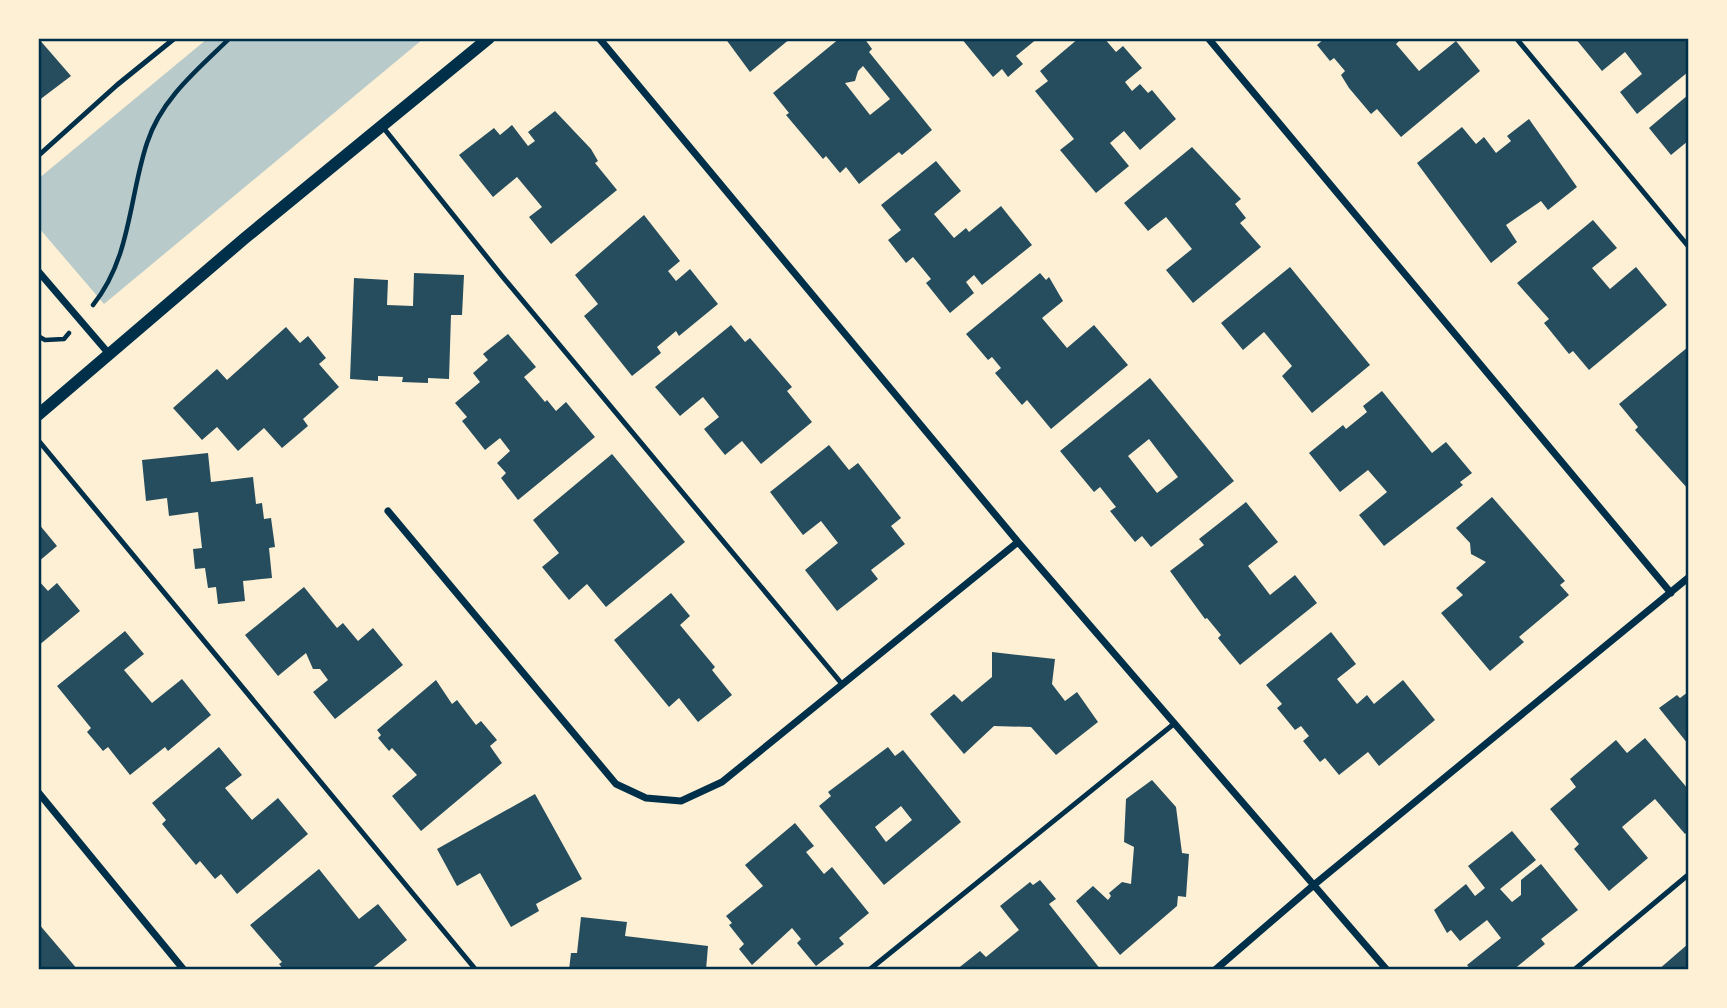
<svg xmlns="http://www.w3.org/2000/svg" width="1727" height="1008" font-family="'Space Grotesk',sans-serif">
<rect width="100%" height="100%" fill="#fdf0d5"/>
<path fill="#b9caca" d="M 207,39 L 423,39 L 104,304 L 39,228 L 38,179 Z"/>
<path fill="#264d5e" fill-rule="evenodd" d="M 38,38 L 71,76 L 38,101 Z
M 725,38 L 791,38 L 750,72 Z
M 840,38 L 864,38 L 872,49 L 869,52 L 932,130 L 902,155 L 899,152 L 859,184 L 846,167 L 840,173 L 826,156 L 823,159 L 786,115 L 789,113 L 773,93 ZM 863,66 L 890,99 L 870,115 L 845,83 L 855,81 L 858,71 Z
M 961,38 L 1038,38 L 1016,56 L 1023,64 L 1008,77 L 1002,69 L 993,77 Z
M 1079,38 L 1104,38 L 1116,52 L 1123,46 L 1142,68 L 1125,82 L 1132,91 L 1140,84 L 1148,93 L 1152,90 L 1176,119 L 1140,150 L 1124,131 L 1110,143 L 1129,166 L 1096,193 L 1060,150 L 1074,139 L 1035,91 L 1048,81 L 1040,71 Z
M 1325,38 L 1402,38 L 1396,44 L 1419,71 L 1456,41 L 1480,71 L 1401,137 L 1377,109 L 1371,114 L 1349,88 L 1341,75 L 1345,71 L 1334,58 L 1330,61 L 1317,45 Z
M 1575,38 L 1688,38 L 1688,72 L 1637,114 L 1620,92 L 1642,74 L 1625,52 L 1602,71 Z
M 1688,95 L 1688,141 L 1671,155 L 1649,128 Z
M 555,111 L 591,149 L 598,161 L 595,163 L 617,190 L 551,244 L 529,217 L 542,207 L 517,177 L 493,197 L 459,155 L 494,128 L 500,135 L 512,125 L 528,146 L 535,141 L 528,132 Z
M 1529,119 L 1577,187 L 1548,210 L 1541,201 L 1506,225 L 1517,242 L 1491,263 L 1417,163 L 1462,127 L 1476,144 L 1484,137 L 1496,153 L 1511,141 L 1507,136 Z
M 1192,147 L 1241,199 L 1235,204 L 1246,218 L 1240,223 L 1261,247 L 1193,303 L 1166,270 L 1192,249 L 1166,217 L 1148,231 L 1124,203 Z
M 936,161 L 961,191 L 934,214 L 954,238 L 966,228 L 969,232 L 1001,206 L 1032,245 L 982,285 L 974,275 L 966,282 L 974,293 L 950,313 L 926,283 L 931,279 L 913,257 L 906,263 L 888,240 L 901,230 L 881,205 Z
M 644,215 L 680,261 L 668,271 L 676,281 L 690,269 L 718,304 L 679,336 L 676,331 L 657,347 L 661,353 L 632,376 L 584,316 L 598,304 L 575,275 Z
M 1593,220 L 1617,248 L 1592,268 L 1610,289 L 1636,267 L 1667,305 L 1589,370 L 1573,351 L 1569,354 L 1544,323 L 1549,319 L 1517,283 Z
M 1290,267 L 1370,365 L 1312,413 L 1282,376 L 1292,366 L 1264,332 L 1243,350 L 1221,323 Z
M 414,273 L 464,275 L 462,315 L 451,315 L 449,379 L 428,378 L 428,383 L 402,382 L 403,377 L 378,376 L 378,381 L 350,379 L 354,278 L 388,280 L 387,305 L 413,306 Z
M 1040,273 L 1046,280 L 1049,277 L 1063,301 L 1042,318 L 1067,348 L 1094,325 L 1128,365 L 1051,429 L 1027,400 L 1022,405 L 995,373 L 1001,368 L 992,357 L 988,360 L 966,334 Z
M 731,325 L 745,342 L 750,338 L 792,387 L 787,391 L 812,422 L 761,464 L 742,441 L 725,455 L 704,429 L 719,417 L 703,397 L 680,416 L 655,387 Z
M 286,327 L 300,343 L 308,336 L 326,358 L 319,364 L 339,387 L 303,419 L 308,426 L 282,448 L 264,428 L 238,451 L 217,427 L 202,440 L 173,408 L 217,369 L 227,380 Z
M 508,334 L 536,367 L 524,377 L 545,402 L 547,400 L 556,411 L 566,402 L 595,437 L 518,500 L 501,478 L 506,473 L 497,463 L 510,451 L 500,438 L 485,450 L 462,421 L 467,417 L 455,403 L 480,382 L 473,373 L 488,360 L 483,354 Z
M 1688,347 L 1688,489 L 1635,430 L 1638,427 L 1619,404 Z
M 1150,378 L 1234,481 L 1151,547 L 1142,536 L 1135,542 L 1110,511 L 1116,507 L 1100,487 L 1094,492 L 1060,451 ZM 1149,439 L 1178,477 L 1157,493 L 1128,456 Z
M 1382,391 L 1432,453 L 1446,442 L 1472,473 L 1460,482 L 1463,485 L 1384,546 L 1359,515 L 1387,492 L 1368,470 L 1340,492 L 1309,453 L 1343,425 L 1346,429 L 1367,412 L 1363,406 Z
M 829,445 L 849,470 L 858,463 L 901,518 L 891,526 L 905,544 L 871,570 L 878,579 L 837,611 L 805,570 L 838,543 L 821,521 L 803,535 L 770,492 Z
M 208,453 L 211,482 L 253,477 L 256,504 L 262,503 L 264,519 L 271,518 L 275,547 L 269,548 L 272,578 L 243,581 L 245,601 L 218,604 L 216,587 L 208,588 L 205,568 L 195,569 L 193,549 L 202,548 L 198,512 L 169,516 L 167,498 L 146,501 L 142,460 Z
M 612,454 L 685,542 L 606,607 L 587,584 L 569,600 L 542,567 L 559,553 L 533,520 Z
M 1492,497 L 1565,581 L 1560,585 L 1569,595 L 1519,637 L 1524,642 L 1490,671 L 1441,613 L 1463,595 L 1456,588 L 1486,562 L 1471,554 L 1470,543 L 1456,528 Z
M 1246,502 L 1278,542 L 1248,566 L 1270,595 L 1295,575 L 1317,603 L 1240,665 L 1218,638 L 1221,635 L 1207,618 L 1205,619 L 1170,571 L 1204,545 L 1199,539 Z
M 38,523 L 57,546 L 38,562 Z
M 38,580 L 48,591 L 57,583 L 80,611 L 38,646 Z
M 304,587 L 337,628 L 343,623 L 358,641 L 373,628 L 403,665 L 335,719 L 313,692 L 328,680 L 320,669 L 313,669 L 306,653 L 278,676 L 245,635 Z
M 671,593 L 690,616 L 680,625 L 715,667 L 712,670 L 732,695 L 698,722 L 679,698 L 669,707 L 614,640 Z
M 125,631 L 144,654 L 124,670 L 152,703 L 182,679 L 211,715 L 168,751 L 165,747 L 130,775 L 108,747 L 103,751 L 87,732 L 91,728 L 57,686 Z
M 1331,632 L 1356,664 L 1337,679 L 1357,704 L 1367,695 L 1374,704 L 1403,680 L 1435,720 L 1379,766 L 1368,752 L 1339,775 L 1325,758 L 1320,762 L 1303,741 L 1309,736 L 1301,726 L 1295,730 L 1277,708 L 1282,704 L 1266,685 Z
M 992,652 L 1055,659 L 1052,684 L 1065,701 L 1077,692 L 1098,722 L 1056,755 L 1031,727 L 994,726 L 964,754 L 930,714 L 954,694 L 962,702 L 992,677 Z
M 436,680 L 452,704 L 457,700 L 476,725 L 481,721 L 497,740 L 490,746 L 502,763 L 421,831 L 392,796 L 417,775 L 392,748 L 389,751 L 378,738 L 381,735 L 377,730 Z
M 1688,692 L 1688,744 L 1659,708 L 1677,695 L 1680,698 Z
M 1645,738 L 1688,789 L 1688,831 L 1685,834 L 1655,799 L 1622,827 L 1648,858 L 1609,891 L 1574,849 L 1579,844 L 1550,809 L 1576,787 L 1570,779 L 1616,740 L 1627,753 Z
M 219,747 L 242,775 L 225,788 L 252,820 L 278,798 L 308,834 L 237,894 L 221,874 L 215,879 L 200,861 L 196,865 L 162,824 L 166,820 L 152,803 Z
M 888,747 L 895,756 L 903,750 L 961,822 L 884,885 L 819,806 L 831,796 L 828,792 ZM 901,806 L 912,820 L 886,842 L 875,827 Z
M 1152,780 L 1176,807 L 1182,853 L 1189,854 L 1186,897 L 1178,896 L 1177,906 L 1120,955 L 1076,901 L 1093,886 L 1108,900 L 1111,896 L 1109,893 L 1122,882 L 1131,884 L 1134,847 L 1124,842 L 1126,799 Z
M 535,794 L 582,879 L 536,904 L 539,911 L 511,927 L 480,873 L 457,886 L 437,849 Z
M 795,823 L 814,846 L 806,852 L 824,874 L 832,867 L 869,913 L 839,938 L 844,944 L 816,966 L 797,943 L 801,939 L 792,928 L 752,965 L 739,949 L 744,944 L 729,925 L 732,923 L 726,916 L 763,886 L 745,865 Z
M 1512,831 L 1536,860 L 1500,889 L 1512,902 L 1521,895 L 1521,880 L 1541,864 L 1578,910 L 1541,939 L 1545,944 L 1513,970 L 1471,970 L 1467,965 L 1501,938 L 1487,920 L 1460,941 L 1451,930 L 1447,933 L 1434,910 L 1466,884 L 1475,896 L 1485,888 L 1468,866 Z
M 319,869 L 359,919 L 378,904 L 407,940 L 370,970 L 284,970 L 279,964 L 282,962 L 250,925 Z
M 1040,880 L 1056,899 L 1049,904 L 1101,970 L 956,970 L 980,951 L 986,957 L 1019,930 L 1000,906 L 1030,882 L 1033,885 Z
M 581,917 L 627,922 L 625,936 L 708,946 L 706,970 L 569,970 L 571,953 L 577,953 Z
M 38,923 L 78,970 L 38,970 Z
M 1688,944 L 1688,970 L 1658,970 Z"/>
<g fill="none" stroke-linecap="round" stroke-linejoin="round">
<path stroke="#003049" stroke-width="4.5" d="M 93,305 C 131,258 129,197 147,143 C 161,99 198,69 230,38
M 38,336 L 45,340 L 64,339 L 69,333"/>
<path stroke="#003049" stroke-width="5" d="M 1516,38 L 1688,246
M 382,126 L 502,276 L 842,684
M 38,156 L 117,85 L 175,38
M 38,440 L 476,970
M 869,970 L 1175,723
M 1574,970 L 1688,875"/>
<path stroke="#003049" stroke-width="7" d="M 599,38 L 1018,542 L 1387,970
M 1208,38 L 1671,593
M 38,271 L 110,355
M 388,511 L 616,784 L 646,798 L 681,801 L 722,782 L 1018,542
M 38,792 L 184,970
M 1215,970 L 1315,884 L 1688,578"/>
<path stroke="#003049" stroke-width="12" d="M 38,415 L 245,238 L 489,38"/>
</g>
<rect width="1727" height="1008" fill="none" stroke="#fdf0d5" stroke-width="80"/>
<rect x="40" y="40" width="1647" height="928" fill="none" stroke="#003049" stroke-width="2.5"/>
</svg>
